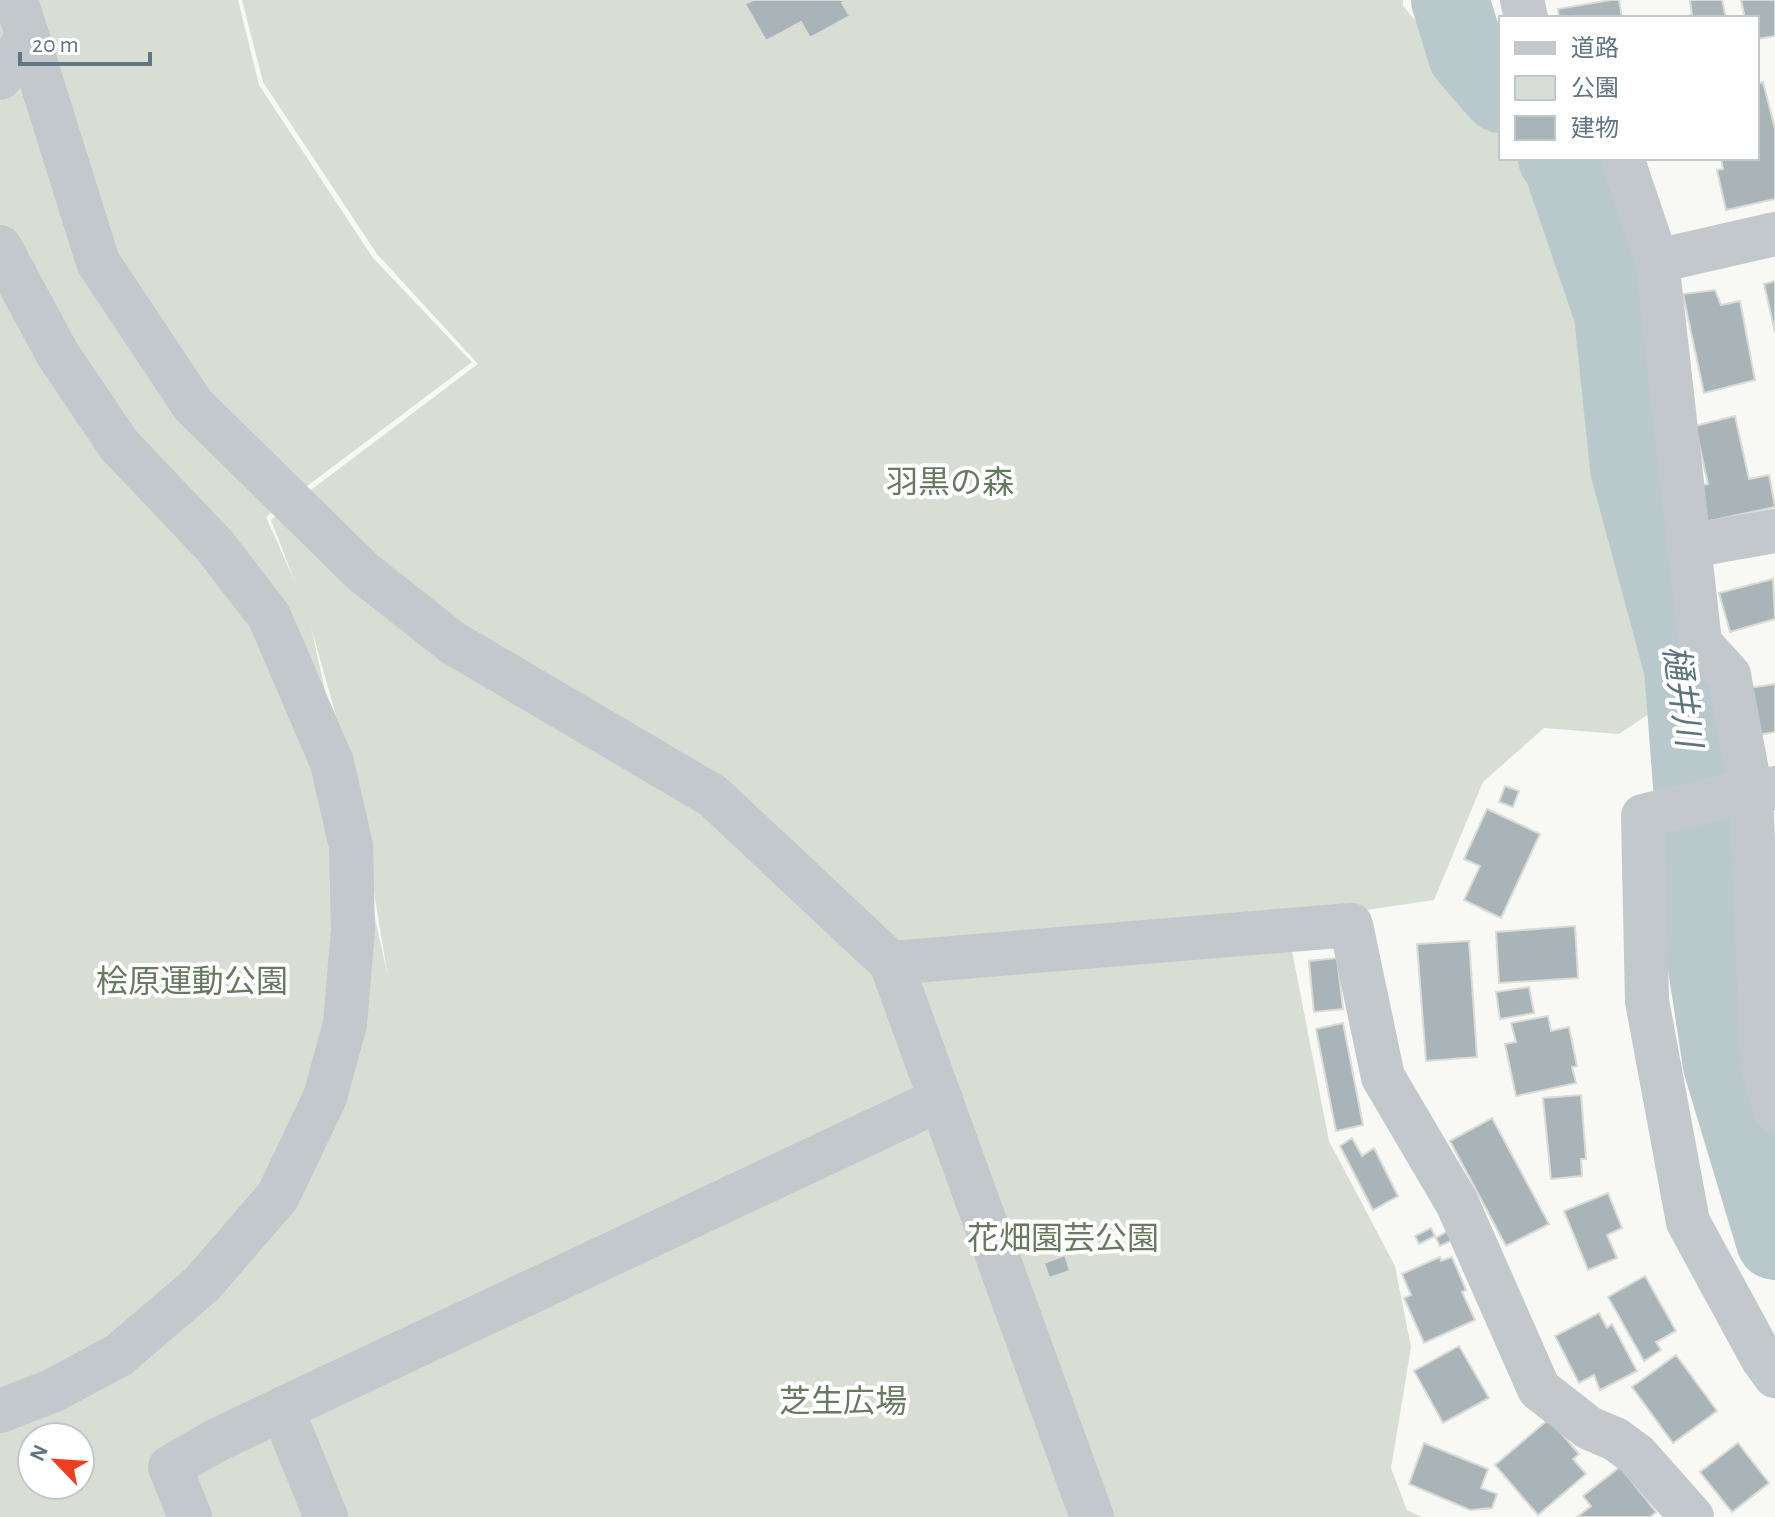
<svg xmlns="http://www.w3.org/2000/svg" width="1775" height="1517" font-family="'Alegreya Sans','Noto Sans JP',sans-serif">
<rect width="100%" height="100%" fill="#f8f8f5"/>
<path fill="#d8ded4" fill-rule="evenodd" d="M 0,0 L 238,0 L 259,85 L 373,258 L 472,362 L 266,517 L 295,582 L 271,520 L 478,364 L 377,254 L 263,82 L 242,0 L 1403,0 L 1403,6 L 1497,116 L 1501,124 L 1501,158 L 1518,158 L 1583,290 L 1592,453 L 1649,648 L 1649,714 L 1619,734 L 1544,728 L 1483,782 L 1434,900 L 961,970 L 1288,930 L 1329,1141 L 1395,1266 L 1411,1347 L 1391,1468 L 1407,1510 L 1422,1517 L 0,1517 ZM 311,627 L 358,794 L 388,978 L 388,977 ZM 32,1437 L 80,1437 L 80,1485 L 32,1485 Z"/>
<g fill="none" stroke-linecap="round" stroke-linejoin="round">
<path stroke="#b9c8cb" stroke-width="78" d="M 1450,0 L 1467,55 L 1501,94
M 1557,158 L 1562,164 L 1613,314 L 1629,468 L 1683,668 L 1705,954 L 1722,1065 L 1775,1241"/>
</g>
<path fill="#a9b4b9" stroke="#dadad7" stroke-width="2" d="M 753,0 L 848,0 L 842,3 L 850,16 L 810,38 L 801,22 L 766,41 L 745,4 Z
M 1611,0 L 1619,0 L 1622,18 L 1559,18 L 1558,9 Z
M 1690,0 L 1722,0 L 1726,18 L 1678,18 L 1692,15 Z
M 1741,0 L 1775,0 L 1775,36 L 1757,39 L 1757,18 L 1745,18 Z
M 1763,82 L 1775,129 L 1775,199 L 1726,210 L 1717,170 L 1723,169 L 1721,158 L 1757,158 L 1757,84 Z
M 1775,281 L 1775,332 L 1764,284 Z
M 1715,290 L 1721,305 L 1740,301 L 1755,380 L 1704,393 L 1683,294 Z
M 1735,416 L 1749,479 L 1769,475 L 1775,507 L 1700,523 L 1692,487 L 1708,484 L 1695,426 Z
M 1773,579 L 1775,619 L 1730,632 L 1719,593 Z
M 1775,684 L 1775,732 L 1758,735 L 1749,688 Z
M 1505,786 L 1519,791 L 1513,807 L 1499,802 Z
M 1487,809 L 1540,834 L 1501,918 L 1464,900 L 1480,866 L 1464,859 Z
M 1575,926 L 1578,978 L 1499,983 L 1496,932 Z
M 1469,941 L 1477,1057 L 1426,1061 L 1417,944 Z
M 1337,958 L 1343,1009 L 1314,1012 L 1309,961 Z
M 1529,987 L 1534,1013 L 1500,1019 L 1496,992 Z
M 1548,1016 L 1551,1031 L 1569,1027 L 1577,1066 L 1572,1067 L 1576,1083 L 1516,1096 L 1505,1044 L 1516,1042 L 1511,1023 Z
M 1343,1023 L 1363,1125 L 1336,1131 L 1316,1029 Z
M 1581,1095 L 1586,1159 L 1581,1159 L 1582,1176 L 1551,1179 L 1543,1098 Z
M 1492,1118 L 1549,1224 L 1506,1246 L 1450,1141 Z
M 1352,1138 L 1362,1156 L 1374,1148 L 1398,1196 L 1373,1210 L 1340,1146 Z
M 1608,1193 L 1622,1228 L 1607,1235 L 1617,1258 L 1588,1270 L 1564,1211 Z
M 1431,1228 L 1435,1236 L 1419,1244 L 1415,1236 Z
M 1448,1231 L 1453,1240 L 1440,1246 L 1436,1238 Z
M 1065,1255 L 1070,1271 L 1049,1278 L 1044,1263 Z
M 1440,1257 L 1441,1261 L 1452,1257 L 1466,1290 L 1462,1292 L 1475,1320 L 1424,1343 L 1404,1298 L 1411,1295 L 1402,1274 Z
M 1645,1276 L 1676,1331 L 1656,1342 L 1661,1350 L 1644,1361 L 1608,1297 Z
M 1599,1313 L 1607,1328 L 1612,1324 L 1637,1371 L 1600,1390 L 1594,1375 L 1579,1383 L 1555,1336 Z
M 1459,1346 L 1489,1398 L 1443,1423 L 1414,1371 Z
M 1676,1355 L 1717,1411 L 1673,1443 L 1632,1387 Z
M 1549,1419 L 1579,1454 L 1573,1459 L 1586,1474 L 1538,1515 L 1495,1465 Z
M 1424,1443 L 1488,1469 L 1481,1488 L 1497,1494 L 1492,1508 L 1470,1510 L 1409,1484 Z
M 1738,1443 L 1769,1483 L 1732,1512 L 1700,1472 Z
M 1620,1467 L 1656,1512 L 1650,1517 L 1577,1517 L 1591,1506 L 1583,1496 Z"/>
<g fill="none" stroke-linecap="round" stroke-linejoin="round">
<path stroke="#c2c8cb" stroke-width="44" d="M 16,0 L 98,262 L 193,405 L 363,572 L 453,643 L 713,796 L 891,963 L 1092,1517
M 1522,0 L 1526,18
M 0,78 L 27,38
M 1622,158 L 1657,261 L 1700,643 L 1729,675 L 1751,792 L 1762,1065 L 1775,1110
M 0,247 L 57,353 L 119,445 L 215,546 L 269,616 L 332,763 L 351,846 L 353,929 L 345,1024 L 325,1097 L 278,1196 L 202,1284 L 119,1355 L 52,1391 L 0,1411
M 1657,261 L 1775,234
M 1690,546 L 1775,531
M 1775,788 L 1731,795 L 1643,816 L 1647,1001 L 1688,1222 L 1762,1358 L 1775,1376
M 891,963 L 1351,925 L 1383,1077 L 1457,1203 L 1539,1389 L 1589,1428 L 1615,1439 L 1637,1455 L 1692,1517
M 190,1517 L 170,1467 L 215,1441 L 282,1409
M 326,1517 L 282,1409 L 941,1099"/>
</g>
<g text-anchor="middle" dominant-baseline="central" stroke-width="8" stroke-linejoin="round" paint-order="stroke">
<g font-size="32" fill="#677a60" stroke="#fff">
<text x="950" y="483">羽黒の森</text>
<text x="192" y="982">桧原運動公園</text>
<text x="1063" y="1239">花畑園芸公園</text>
<text x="843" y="1402">芝生広場</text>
</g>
<g font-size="34" font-style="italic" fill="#5c767c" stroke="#fff">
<text transform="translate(1681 696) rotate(82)">樋井川</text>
</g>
</g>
<rect x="1499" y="16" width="260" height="144" fill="#ffffff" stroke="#c0c8cd" stroke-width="2"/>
<rect x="1515" y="42" width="40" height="12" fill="#c2c8cb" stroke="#c0c8cd" stroke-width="2"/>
<text x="1571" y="56" font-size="24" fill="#617682">道路</text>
<rect x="1515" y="76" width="40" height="24" fill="#d8ded4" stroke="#c0c8cd" stroke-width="2"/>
<text x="1571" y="96" font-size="24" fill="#617682">公園</text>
<rect x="1515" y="116" width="40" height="24" fill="#a9b4b9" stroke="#c0c8cd" stroke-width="2"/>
<text x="1571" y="136" font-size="24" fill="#617682">建物</text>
<g transform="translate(56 1461) rotate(295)"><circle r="38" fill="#ffffff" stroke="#c0c8cd" stroke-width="2"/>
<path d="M0-6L14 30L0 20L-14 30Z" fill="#ee3d1f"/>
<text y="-12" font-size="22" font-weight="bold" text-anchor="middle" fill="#617682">N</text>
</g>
<path d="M20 52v12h130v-12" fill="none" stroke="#617682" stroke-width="4"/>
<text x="32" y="52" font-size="24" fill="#617682" stroke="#ffffff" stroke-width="6" paint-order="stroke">20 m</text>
</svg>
